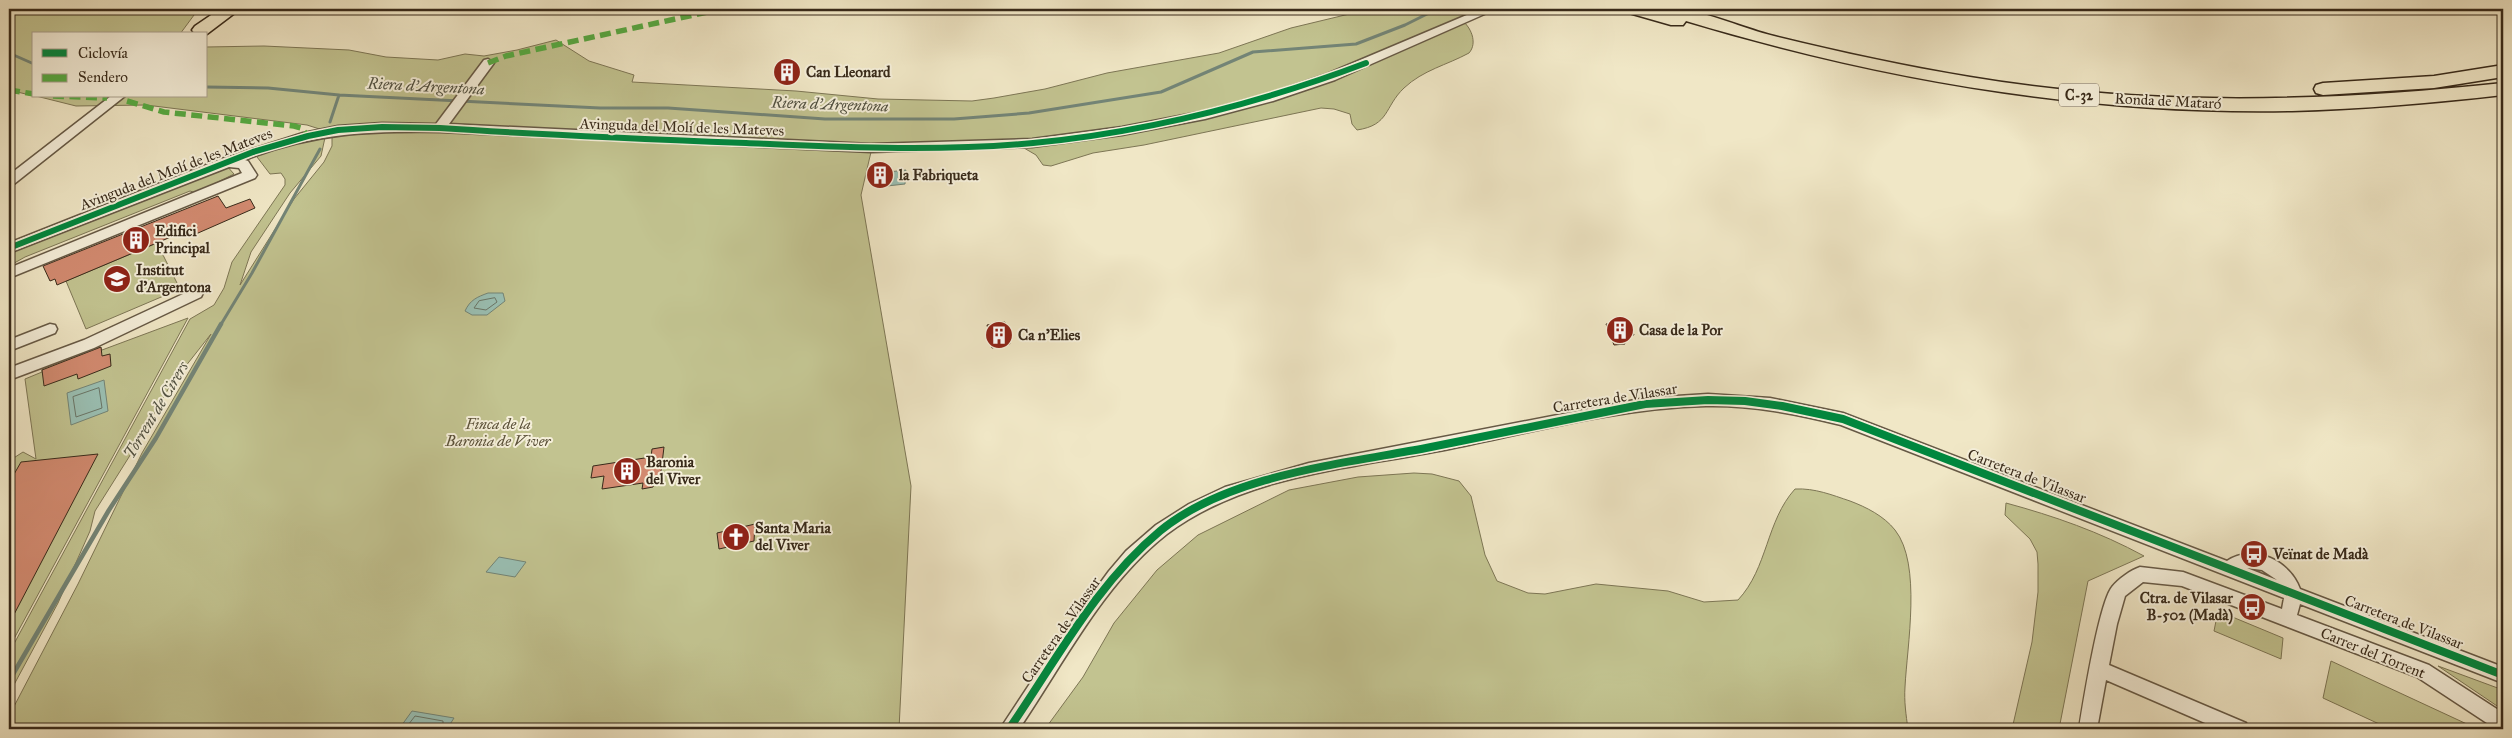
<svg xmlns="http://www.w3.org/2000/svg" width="2512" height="738" font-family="'IM FELL Great Primer',serif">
<rect width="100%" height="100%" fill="#f0e7c6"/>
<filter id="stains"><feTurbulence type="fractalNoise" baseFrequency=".004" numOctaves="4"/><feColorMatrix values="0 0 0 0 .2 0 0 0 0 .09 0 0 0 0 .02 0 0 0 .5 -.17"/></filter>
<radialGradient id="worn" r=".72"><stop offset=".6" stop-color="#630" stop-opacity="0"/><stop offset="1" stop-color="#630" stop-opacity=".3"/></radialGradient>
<path fill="#c2c390" stroke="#7d7655" d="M 9,9 L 197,9 L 197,11 L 180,34 L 34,34 L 34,96 L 9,90 Z
M 1370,9 L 1482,9 L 1460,19 C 1471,26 1478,43 1469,53 C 1447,65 1423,70 1404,88 C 1384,107 1390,125 1357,130 L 1352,124 L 1350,114 L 1334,109 L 1321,108 L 1144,145 L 1093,153 L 1051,166 L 1043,165 L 1036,155 L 1024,148 L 871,152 L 861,195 L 911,486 L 899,729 L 9,729 L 9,716 L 78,584 L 142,453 L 211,334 L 170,386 L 129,457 L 95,511 L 90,531 L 58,603 L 9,694 L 9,653 L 190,319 L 214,305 L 224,288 L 232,262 L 285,185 L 285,179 L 281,173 L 270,174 L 254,153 L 326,133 L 321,156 L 290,193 L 251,252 L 240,285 L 294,199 L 324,162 L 332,146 L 332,133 L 307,125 L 146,105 L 76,106 L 36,96 L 206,96 L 206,47 L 264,46 L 349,50 L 386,57 L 438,60 L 465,54 L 484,56 L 517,50 L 556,40 L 589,61 L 634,75 L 632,82 L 796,91 L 878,99 L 972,101 L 994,98 L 1045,89 L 1107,73 L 1219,53 L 1291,28 Z
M 226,165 L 234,174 L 196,193 L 190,191 L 25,257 L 9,266 L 9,250 L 38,240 Z
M 157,243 L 180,289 L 86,329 L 66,281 Z
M 188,318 L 9,648 L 9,461 L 23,452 L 36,459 L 25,379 L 42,372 L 42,369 L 100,347 L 102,350 Z
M 1414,473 L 1432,474 L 1459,481 L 1471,496 L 1485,555 L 1497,581 L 1528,593 L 1545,594 L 1596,584 L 1668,591 L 1704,602 L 1738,600 C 1768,568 1766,521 1795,489 C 1815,488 1832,495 1850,501 C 1866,507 1884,516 1895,530 C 1922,564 1907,646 1905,687 C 1904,701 1906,715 1908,729 L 1045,729 L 1083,677 L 1114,623 L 1157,570 L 1198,535 L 1289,490 L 1358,477 Z
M 2006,503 C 2054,516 2100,532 2144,556 L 2088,581 L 2059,729 L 2012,729 L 2032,642 L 2038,592 L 2038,564 L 2037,552 L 2030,539 L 2005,515 Z
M 2218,611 L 2283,638 L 2281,659 L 2214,631 Z
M 2331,661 L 2469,725 L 2469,729 L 2390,729 L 2323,698 Z
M 2438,666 L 2503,690 L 2503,710 Z"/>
<path fill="#9ac0b4" stroke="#738476" d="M 906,170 L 905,184 L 887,186 L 888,172 Z
M 488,293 L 503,293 L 505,301 L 487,315 L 472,315 L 465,311 C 470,300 477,297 488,293 Z
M 104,380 L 108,411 L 71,425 L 67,393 Z
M 499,557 L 526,562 L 515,577 L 486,572 Z
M 412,711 L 454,718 L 447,729 L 399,729 Z"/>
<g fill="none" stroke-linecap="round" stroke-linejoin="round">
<path stroke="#697567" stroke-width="1" d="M 495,298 L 497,302 L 486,310 L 474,308 L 479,301 Z
M 99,388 L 102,408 L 76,417 L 73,397 Z
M 405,729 L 415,716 L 443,721 L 443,729"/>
<path stroke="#738476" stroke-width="3" d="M 9,53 L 34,64
M 206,87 L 268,88 L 339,95 L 600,108 L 668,108 L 825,119 L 954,119 L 1029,113 L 1161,92 L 1253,52 L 1356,44 L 1405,25 L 1437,9
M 330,122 L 339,95
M 220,326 L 252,273 L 320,149"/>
<path stroke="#738476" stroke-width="4.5" d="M 9,681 L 109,510 L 156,438 L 221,324"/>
</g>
<path fill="#d28a70" stroke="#382a1a" d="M 218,196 L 226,208 L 250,199 L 255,208 L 189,237 L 185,231 L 57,285 L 55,279 L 50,281 L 43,266 Z
M 1005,322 L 1010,344 L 992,348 L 987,325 Z
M 1629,322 L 1634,335 L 1622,336 L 1625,344 L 1614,345 L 1606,324 Z
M 101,347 L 102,356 L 110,354 L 111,366 L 78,379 L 77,374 L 44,386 L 42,370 Z
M 664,447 L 660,480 L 654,481 L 653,487 L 642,489 L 643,483 L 602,489 L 604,476 L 591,478 L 593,466 L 651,457 L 652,449 Z
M 98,454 L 9,624 L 9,483 L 21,462 Z
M 755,524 L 754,541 L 719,549 L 717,533 Z"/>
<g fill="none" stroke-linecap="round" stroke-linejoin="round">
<g stroke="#665945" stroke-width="3">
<path id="minor" d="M 1481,9 L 1496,9 L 1335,80 L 1273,101 L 1205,119 L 1122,135 L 1032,147 L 871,152 L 440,132 C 369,131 312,133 245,160 L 248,161 L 257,175 L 255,178 L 9,278 L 9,268 L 242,173 L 239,168 L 229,167 L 9,253 L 9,243 L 221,159 L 303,133 L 338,126 L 382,123 L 436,124 L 484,60 L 488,59 L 494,63 L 449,124 L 871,144 L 1032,139 L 1122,127 L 1205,111 L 1265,95 L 1327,74 Z
M 111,96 L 125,96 L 14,184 L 9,185 L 9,175 Z
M 196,288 L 203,293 L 201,297 L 94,348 L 9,380 L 9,368 L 84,340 Z
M 50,324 L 55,325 L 57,329 L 55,333 L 9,351 L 9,340 Z
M 1708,394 L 1770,398 L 1843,413 L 2227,561 C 2254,543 2290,561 2300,589 L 2503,667 L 2503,683 L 2300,604 L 2297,615 L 2429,665 L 2503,713 L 2503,729 L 2496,729 L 2417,677 L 2182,586 L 2143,582 L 2125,596 L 2117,624 L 2109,665 L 2246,723 L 2248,729 L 2219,729 L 2106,680 L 2097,729 L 2079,729 C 2083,704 2099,603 2112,587 C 2118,579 2131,570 2140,567 L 2183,572 L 2282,609 L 2284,598 L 1841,425 C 1796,414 1752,405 1706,406 C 1621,408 1537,431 1454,448 C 1359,468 1248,473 1167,534 C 1103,584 1064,663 1019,729 L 1000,729 L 1062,635 L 1109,571 L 1126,551 L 1156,525 L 1189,504 L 1225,487 L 1309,463 L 1645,398 ZM 2247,568 L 2262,570 L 2277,580 Z"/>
</g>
<g stroke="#382a1a" stroke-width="3">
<path id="highway" d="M 220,9 L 240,9 L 207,34 L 195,34 L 192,30 L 195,26 Z
M 1627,9 C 1644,9 1662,7 1680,9 C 1707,12 1745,29 1774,36 C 1839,52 1904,66 1970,77 C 2147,107 2326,102 2503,83 L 2503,95 C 2433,103 2363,109 2292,111 C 2086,115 1882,80 1686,21 L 1683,25 L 1671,25 L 1629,13 Z
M 2503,65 L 2503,77 L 2434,88 L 2323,95 L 2316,93 L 2314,89 L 2316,85 L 2323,83 L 2434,76 Z"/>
</g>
<use href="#minor" fill="#f5efda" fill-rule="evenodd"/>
<use href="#highway" fill="#f0e7c6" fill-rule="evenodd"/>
<path stroke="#55ab42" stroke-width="5.5" stroke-dasharray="11 5.5" stroke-linecap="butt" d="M 488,63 L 506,56 L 721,9
M 9,90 L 34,94
M 53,96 L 107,98
M 127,101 L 164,112 L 294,126 L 301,128 L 308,136"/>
<g stroke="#f5efda" stroke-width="9">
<path id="cycleway-far1" d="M 9,248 L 253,152 L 308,136 L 338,130 L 382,127 L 440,128 C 542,135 644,139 746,143 C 841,147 937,152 1033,143 C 1148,132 1258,104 1366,63"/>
</g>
<g stroke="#f5efda" stroke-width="11">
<path id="cycleway" d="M 1009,729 C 1056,661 1096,584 1160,531 C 1228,475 1341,464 1426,448 C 1499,434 1572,418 1645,404 L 1708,400 L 1745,401 L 1782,406 L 1843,419 L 2503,675"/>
</g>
<use href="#cycleway-far1" stroke="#00873e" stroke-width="6"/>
<use href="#cycleway" stroke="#00873e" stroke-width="8"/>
</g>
<defs>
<g id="building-disc" transform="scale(1.4375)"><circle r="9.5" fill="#8f2418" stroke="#f5efda"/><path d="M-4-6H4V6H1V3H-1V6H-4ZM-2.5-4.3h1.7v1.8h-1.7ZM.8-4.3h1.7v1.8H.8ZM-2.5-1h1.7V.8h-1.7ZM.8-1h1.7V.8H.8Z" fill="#fff"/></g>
<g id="school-disc" transform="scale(1.4375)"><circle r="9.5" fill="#8f2418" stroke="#f5efda"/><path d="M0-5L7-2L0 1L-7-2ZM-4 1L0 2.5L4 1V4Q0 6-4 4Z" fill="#fff"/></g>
<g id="church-disc" transform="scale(1.4375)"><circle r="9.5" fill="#8f2418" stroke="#f5efda"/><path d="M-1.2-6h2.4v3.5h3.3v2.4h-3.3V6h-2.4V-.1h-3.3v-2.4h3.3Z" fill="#fff"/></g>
<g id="bus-disc" transform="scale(1.4375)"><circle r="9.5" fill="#8f2418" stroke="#f5efda"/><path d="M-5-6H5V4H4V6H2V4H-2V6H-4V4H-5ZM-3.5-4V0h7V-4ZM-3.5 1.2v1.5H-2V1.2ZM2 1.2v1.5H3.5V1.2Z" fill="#fff"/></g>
</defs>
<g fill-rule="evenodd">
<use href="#building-disc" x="787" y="72"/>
<use href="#building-disc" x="880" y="175"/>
<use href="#building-disc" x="136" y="240"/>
<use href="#school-disc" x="117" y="279"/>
<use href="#building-disc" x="1620" y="330"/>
<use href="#building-disc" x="999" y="335"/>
<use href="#building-disc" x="627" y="471"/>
<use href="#church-disc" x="736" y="537"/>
<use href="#bus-disc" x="2254" y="554"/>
<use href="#bus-disc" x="2252" y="607"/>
</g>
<g text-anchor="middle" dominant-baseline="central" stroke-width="4" stroke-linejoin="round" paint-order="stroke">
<rect fill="#f5efda" stroke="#716554" stroke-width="1" x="2059" y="83.5" width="40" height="23" rx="4"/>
<g font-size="14" font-weight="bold" fill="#382a1a">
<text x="2079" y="95">C-32</text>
</g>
<g font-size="15" font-weight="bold" fill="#382a1a" stroke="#f5efda" text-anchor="start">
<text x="806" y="72">Can Lleonard</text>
<text x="899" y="175">la Fabriqueta</text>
<text x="155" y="231">Edifici<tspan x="155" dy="17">Principal</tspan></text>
<text x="136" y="270">Institut<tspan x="136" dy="17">d'Argentona</tspan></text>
<text x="1639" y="330">Casa de la Por</text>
<text x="1018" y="335">Ca n'Elies</text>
<text x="646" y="462">Baronia<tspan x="646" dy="17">del Viver</tspan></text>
<text x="755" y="528">Santa Maria<tspan x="755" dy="17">del Viver</tspan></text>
<text x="2273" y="554">Veïnat de Madà</text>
<text x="2233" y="598" text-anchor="end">Ctra. de Vilasar<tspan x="2233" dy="17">B-502 (Madà)</tspan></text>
</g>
<g font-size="15" fill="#382a1a" stroke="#f5efda">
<text transform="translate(2168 101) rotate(3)">Ronda de Mataró</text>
<text transform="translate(682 127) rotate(2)">Avinguda del Molí de les Mateves</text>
<text transform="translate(176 169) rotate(-21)">Avinguda del Molí de les Mateves</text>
<text transform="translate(1615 398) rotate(-9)">Carretera de Vilassar</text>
<text transform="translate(2027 476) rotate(21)">Carretera de Vilassar</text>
<text transform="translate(2404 622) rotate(21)">Carretera de Vilassar</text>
<text transform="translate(1061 630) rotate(-55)">Carretera de Vilassar</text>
<text transform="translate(2373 653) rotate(22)">Carrer del Torrent</text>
</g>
<g font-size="15" font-style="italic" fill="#5a5038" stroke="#f5efda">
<text x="498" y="424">Finca de la<tspan x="498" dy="17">Baronia de Viver</tspan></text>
</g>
<g font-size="16" font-style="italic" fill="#505040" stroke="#f5efda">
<text transform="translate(426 86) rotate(3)">Riera d'Argentona</text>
<text transform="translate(830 104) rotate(2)">Riera d'Argentona</text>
<text transform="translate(156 410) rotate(-59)">Torrent de Cirers</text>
</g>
</g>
<rect width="2512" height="738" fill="none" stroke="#f0e7c6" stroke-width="30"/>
<rect x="10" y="10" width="2492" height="718" fill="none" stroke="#382a1a" stroke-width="2.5"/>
<rect x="15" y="15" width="2482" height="708" fill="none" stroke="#382a1a"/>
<rect x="32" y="32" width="175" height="65" fill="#f5efda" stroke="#a9a08d"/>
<rect x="42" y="49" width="25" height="8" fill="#00873e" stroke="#a9a08d"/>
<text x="78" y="58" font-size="15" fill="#382a1a">Ciclovía</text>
<rect x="42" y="74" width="25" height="8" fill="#55ab42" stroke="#a9a08d"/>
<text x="78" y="82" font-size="15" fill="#382a1a">Sendero</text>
<rect width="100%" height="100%" filter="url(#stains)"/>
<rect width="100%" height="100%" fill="url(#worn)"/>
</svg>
